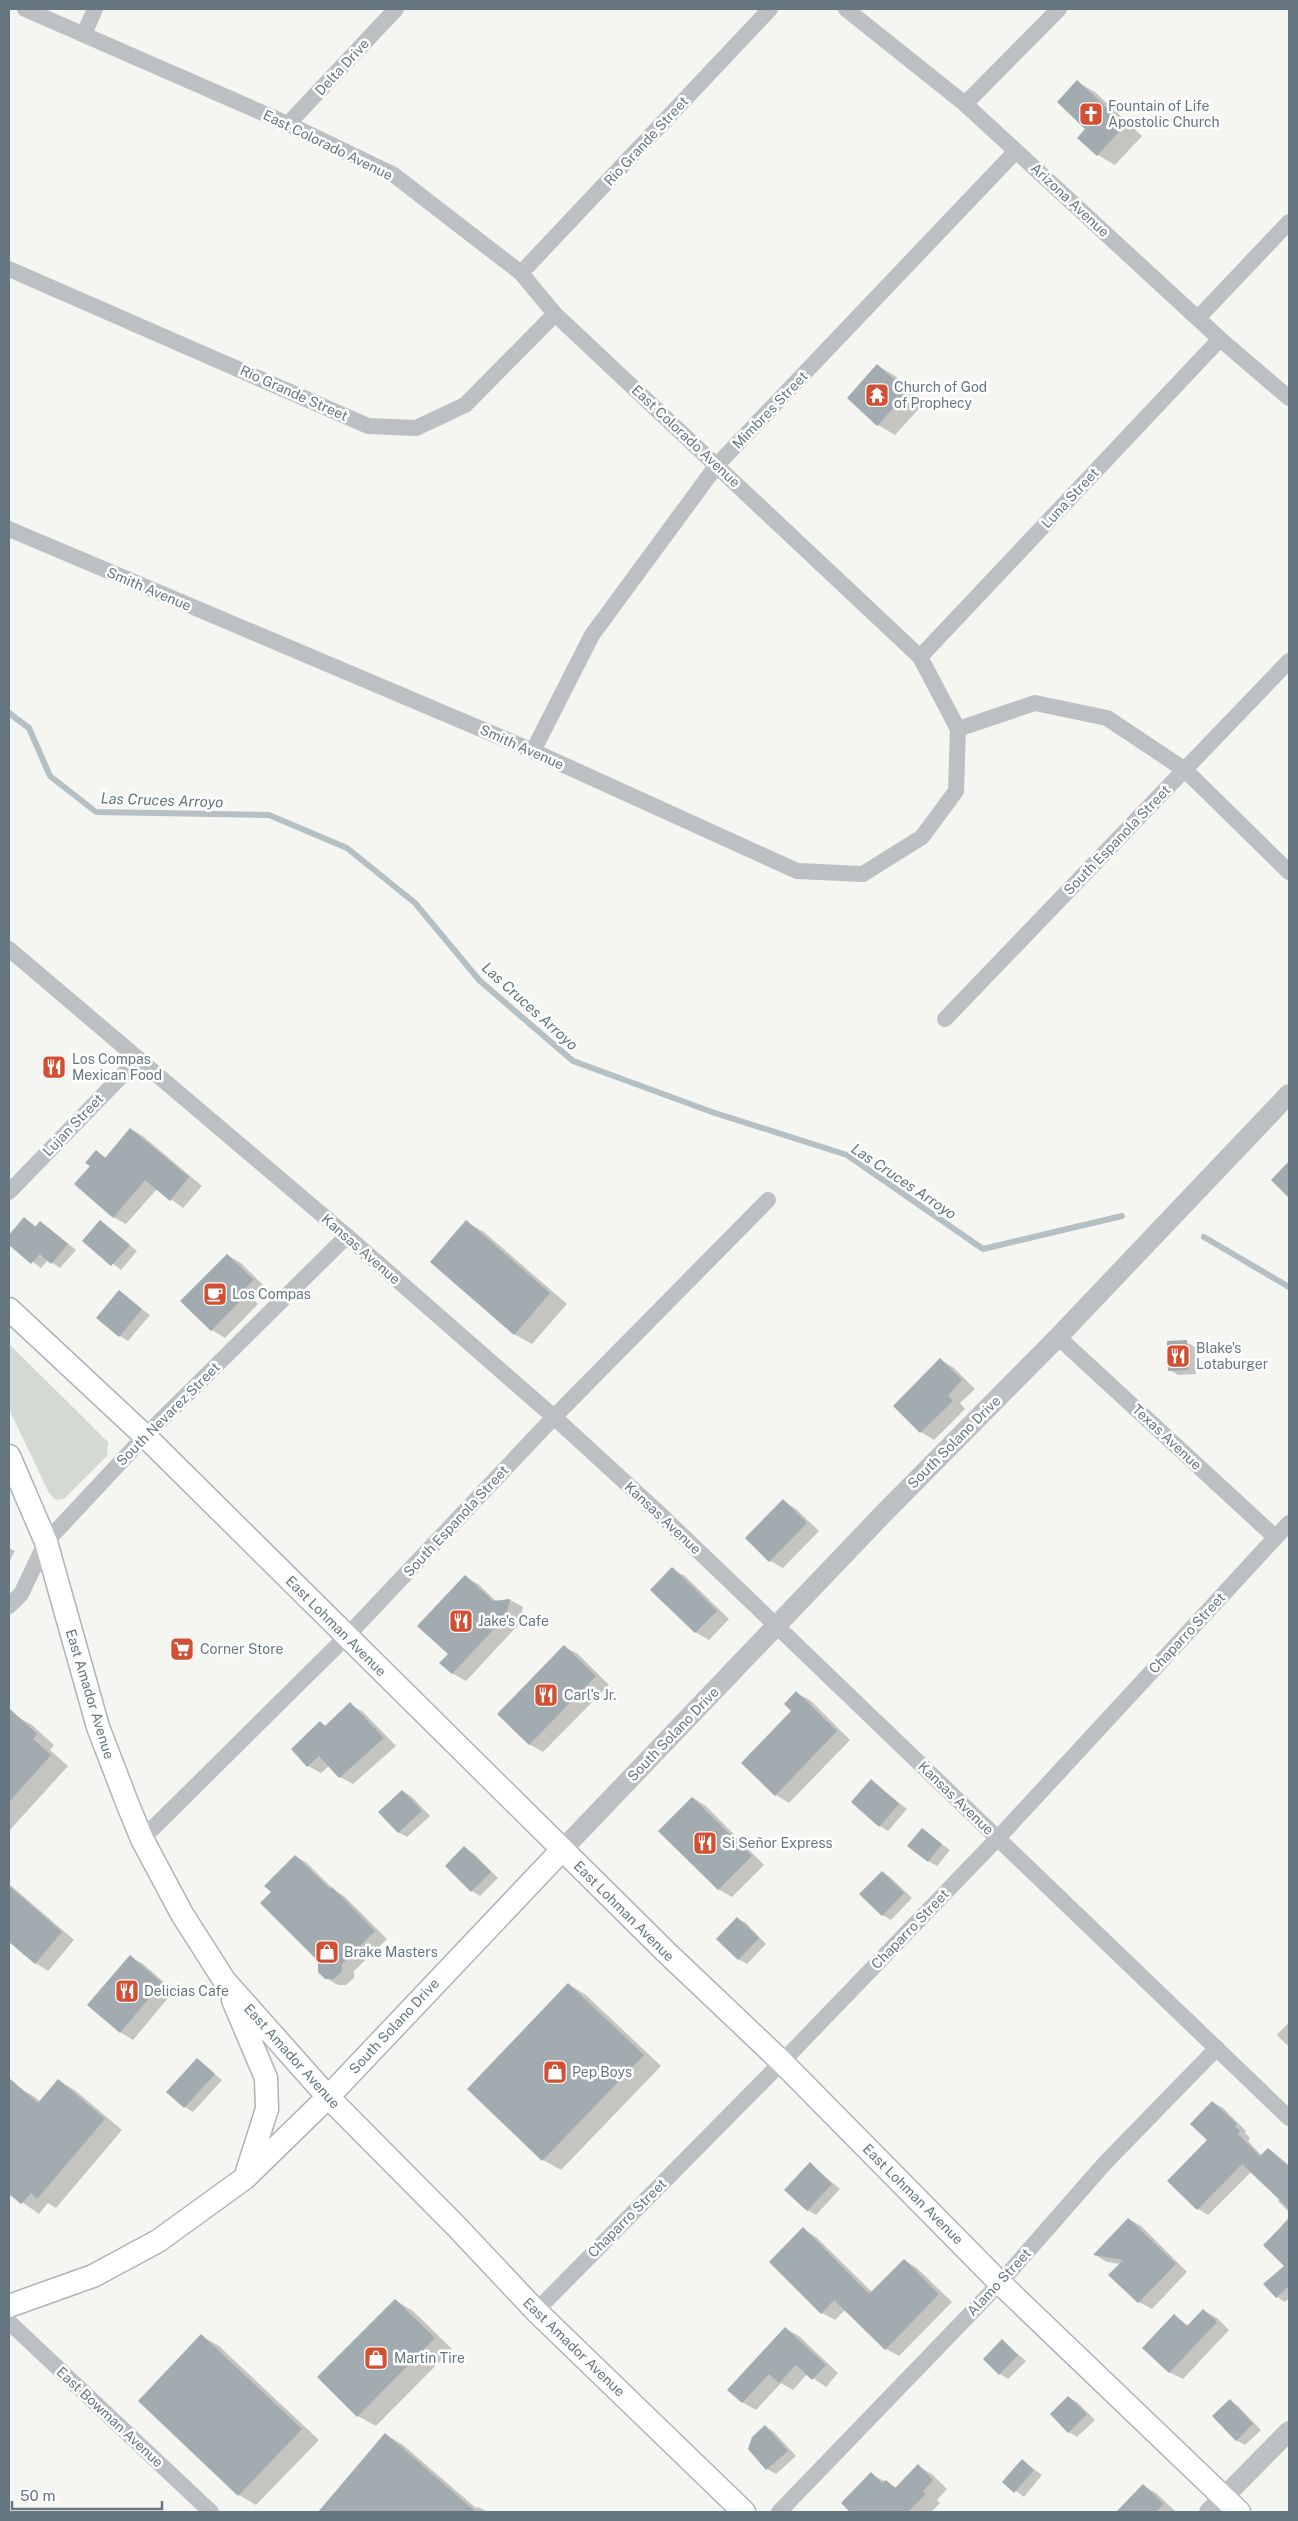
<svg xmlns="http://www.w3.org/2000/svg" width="1298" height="2521" font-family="'Public Sans',sans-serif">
<rect width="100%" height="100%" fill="#f5f5f1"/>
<path fill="#d4d9d1" d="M 9,1344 L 108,1442 L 107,1456 L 64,1499 L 56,1500 L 49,1493 L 9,1409 Z"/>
<path fill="#0003" d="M 1077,82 L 1095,92 L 1142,136 L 1115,165 L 1098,155 L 1087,129 Z
M 878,366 L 895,376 L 925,402 L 895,435 L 878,425 Z
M 131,1129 L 144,1137 L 202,1186 L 183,1208 L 157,1189 L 126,1224 L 113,1217 L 91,1166 L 96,1152 L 107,1158 Z
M 24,1218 L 37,1227 L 40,1223 L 49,1228 L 76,1250 L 60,1268 L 48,1260 L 41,1268 L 9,1244 L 9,1237 Z
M 101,1221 L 137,1251 L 121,1270 L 84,1241 Z
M 466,1222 L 484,1232 L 567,1304 L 532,1344 L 514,1334 Z
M 227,1255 L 241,1263 L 266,1288 L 254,1300 L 258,1304 L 225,1338 L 212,1330 Z
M 119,1292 L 150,1315 L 128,1341 L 120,1336 Z
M 1186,1342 L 1195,1347 L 1196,1374 L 1178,1375 L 1170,1370 Z
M 941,1360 L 954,1368 L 975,1389 L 960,1403 L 965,1409 L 934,1440 L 921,1432 Z
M 783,1501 L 796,1509 L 819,1531 L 783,1568 L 770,1561 Z
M 9,1548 L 15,1551 L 9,1562 Z
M 672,1569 L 685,1576 L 729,1619 L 709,1640 L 695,1632 Z
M 465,1577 L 478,1584 L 497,1602 L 510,1600 L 523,1607 L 519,1624 L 466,1681 L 452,1673 L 449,1654 Z
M 565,1647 L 578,1654 L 609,1685 L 543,1752 L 529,1744 Z
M 796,1693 L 810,1700 L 850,1740 L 789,1803 L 776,1795 Z
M 350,1704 L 363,1712 L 396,1746 L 353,1784 L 340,1777 L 329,1766 L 321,1773 L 308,1766 L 320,1723 L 326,1726 Z
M 14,1715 L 32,1725 L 54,1745 L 50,1750 L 68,1766 L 9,1831 L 9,1718 Z
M 872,1781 L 907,1809 L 888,1831 L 880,1826 Z
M 402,1791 L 411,1796 L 430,1816 L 407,1837 L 398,1832 Z
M 693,1798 L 706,1806 L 764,1865 L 732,1897 L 718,1889 Z
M 922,1830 L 950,1850 L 937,1866 L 928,1861 Z
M 464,1848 L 473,1853 L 498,1878 L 480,1896 L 472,1891 Z
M 295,1856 L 307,1863 L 334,1890 L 344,1896 L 387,1939 L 354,1971 L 354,1978 L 346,1985 L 338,1985 L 326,1978 L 320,1961 L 273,1892 Z
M 882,1872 L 890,1877 L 912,1898 L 891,1920 L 883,1915 Z
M 9,1884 L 74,1940 L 48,1971 L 35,1963 L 9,1941 Z
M 737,1918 L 746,1923 L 766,1944 L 747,1964 L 738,1959 Z
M 130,1957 L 143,1964 L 174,1991 L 133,2040 L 120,2032 Z
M 568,1984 L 586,1995 L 661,2066 L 561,2170 L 543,2160 Z
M 1289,2022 L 1289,2047 L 1277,2035 Z
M 198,2060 L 222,2080 L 193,2112 L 185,2107 Z
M 59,2081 L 76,2091 L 122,2130 L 56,2208 L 48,2203 L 39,2214 L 9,2193 L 9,2084 L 32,2095 L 41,2102 Z
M 1212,2102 L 1223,2108 L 1246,2131 L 1245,2133 L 1250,2138 L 1248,2141 L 1262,2156 L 1269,2149 L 1289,2165 L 1289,2212 L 1278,2201 L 1280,2199 L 1251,2172 L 1208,2215 L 1198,2209 L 1209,2140 Z
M 810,2164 L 840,2189 L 816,2215 L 807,2210 Z
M 1289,2217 L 1289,2269 L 1265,2245 Z
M 1129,2219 L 1141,2226 L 1187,2272 L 1152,2309 L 1139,2302 L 1110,2275 L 1121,2264 L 1107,2262 L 1095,2255 Z
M 803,2229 L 816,2237 L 872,2292 L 904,2260 L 917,2268 L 952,2302 L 899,2356 L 886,2349 L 846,2309 L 835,2320 L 822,2313 Z
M 1280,2270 L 1289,2276 L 1289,2298 L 1285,2302 L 1277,2297 Z
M 395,2300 L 413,2311 L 452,2349 L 376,2426 L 358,2416 Z
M 1204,2311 L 1217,2318 L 1229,2330 L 1183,2379 L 1169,2372 L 1174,2316 L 1189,2326 Z
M 786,2329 L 799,2336 L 838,2373 L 826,2387 L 807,2374 L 793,2390 L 781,2383 L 756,2410 L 742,2402 Z
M 201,2336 L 219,2346 L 319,2440 L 256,2505 L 239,2495 Z
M 1002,2341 L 1026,2361 L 1008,2379 L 1000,2374 Z
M 1068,2397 L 1077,2402 L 1095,2420 L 1077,2437 L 1069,2432 Z
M 1230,2401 L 1238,2406 L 1261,2430 L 1245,2445 L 1236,2440 Z
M 766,2427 L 774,2432 L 796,2456 L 776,2474 L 767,2469 Z
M 385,2434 L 403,2445 L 476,2508 L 478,2507 L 488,2512 L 319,2512 Z
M 1023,2461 L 1042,2475 L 1024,2497 L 1004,2482 Z
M 918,2466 L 933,2475 L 947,2489 L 937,2500 L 940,2503 L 931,2512 L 852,2512 L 843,2503 L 871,2474 L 897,2488 Z
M 1143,2486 L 1156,2493 L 1176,2512 L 1118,2512 Z"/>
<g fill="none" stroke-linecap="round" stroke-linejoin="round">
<path stroke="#b4c0c3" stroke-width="6" d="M 9,713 L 29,728 L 50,776 L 96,812 L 269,815 L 347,848 L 415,903 L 480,981 L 573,1061 L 712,1112 L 847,1155 L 983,1249 L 1122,1216
M 1204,1237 L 1289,1287"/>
</g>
<path fill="#a2abaf" d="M 1077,80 L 1125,125 L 1097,156 L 1077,138 L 1085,129 L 1057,102 Z
M 877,364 L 908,392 L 877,426 L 847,398 Z
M 130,1128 L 189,1177 L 170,1201 L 145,1180 L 113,1218 L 74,1184 L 90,1166 L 85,1163 L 96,1150 L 105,1158 Z
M 1289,1161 L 1289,1198 L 1271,1180 Z
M 24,1217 L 35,1227 L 40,1221 L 68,1244 L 51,1264 L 40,1254 L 31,1264 L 9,1245 L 9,1235 Z
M 100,1220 L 130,1245 L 111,1266 L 82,1241 Z
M 466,1220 L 550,1293 L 514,1335 L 430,1262 Z
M 227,1254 L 254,1280 L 241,1292 L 245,1296 L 211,1331 L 180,1301 Z
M 119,1290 L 142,1309 L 119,1337 L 96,1318 Z
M 1187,1340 L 1188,1370 L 1168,1371 L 1167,1341 Z
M 940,1358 L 962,1380 L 948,1395 L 953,1401 L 920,1433 L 893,1406 Z
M 783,1499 L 807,1523 L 769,1562 L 745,1538 Z
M 672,1567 L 717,1611 L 695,1633 L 650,1590 Z
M 465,1575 L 493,1601 L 510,1599 L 506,1616 L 452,1674 L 439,1663 L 448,1654 L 417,1626 Z
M 564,1645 L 596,1676 L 529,1745 L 497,1714 Z
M 796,1691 L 837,1731 L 775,1796 L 741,1763 L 791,1711 L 784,1704 Z
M 350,1702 L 384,1738 L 339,1778 L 319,1756 L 307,1767 L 291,1749 L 320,1721 L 325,1726 Z
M 9,1708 L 37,1734 L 33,1739 L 51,1755 L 9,1802 Z
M 871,1779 L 899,1804 L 879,1827 L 851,1802 Z
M 402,1790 L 422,1811 L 398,1833 L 378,1812 Z
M 692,1797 L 752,1856 L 718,1890 L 658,1831 Z
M 922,1828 L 942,1844 L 928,1862 L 907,1846 Z
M 464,1846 L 491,1872 L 471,1892 L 445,1866 Z
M 295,1855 L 330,1889 L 332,1887 L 375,1931 L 342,1964 L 342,1971 L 334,1979 L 325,1979 L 318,1972 L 318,1961 L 260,1903 L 271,1892 L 264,1886 Z
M 882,1871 L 904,1893 L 882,1916 L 859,1894 Z
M 9,1886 L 62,1932 L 35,1964 L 9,1942 Z
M 737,1917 L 759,1938 L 738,1960 L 716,1939 Z
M 130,1955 L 162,1983 L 120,2033 L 87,2005 Z
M 568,1983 L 644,2055 L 542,2161 L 467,2089 Z
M 197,2058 L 215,2074 L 184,2108 L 166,2092 Z
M 9,2078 L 38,2103 L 58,2079 L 105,2119 L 37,2199 L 31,2193 L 21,2204 L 9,2194 Z
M 1212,2101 L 1237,2124 L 1235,2126 L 1240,2131 L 1238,2134 L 1260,2156 L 1268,2148 L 1289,2167 L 1289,2209 L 1242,2164 L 1197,2210 L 1167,2181 L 1207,2140 L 1190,2124 Z
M 810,2162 L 832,2184 L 807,2211 L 784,2190 Z
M 1128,2218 L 1176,2264 L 1138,2303 L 1108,2275 L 1123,2260 L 1093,2255 Z
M 1289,2219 L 1289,2286 L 1276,2298 L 1263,2284 L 1284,2266 L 1263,2245 Z
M 803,2227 L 869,2294 L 904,2259 L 939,2294 L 885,2350 L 834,2300 L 821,2314 L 769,2262 Z
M 395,2299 L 435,2338 L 357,2417 L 317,2377 Z
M 1203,2309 L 1217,2322 L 1169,2373 L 1142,2348 L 1174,2314 L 1187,2326 Z
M 785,2327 L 826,2365 L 812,2380 L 796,2365 L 779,2383 L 769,2374 L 742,2403 L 727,2390 Z
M 201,2334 L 302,2429 L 238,2496 L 138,2401 Z
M 1002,2339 L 1018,2355 L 999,2375 L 983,2359 Z
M 1068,2396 L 1087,2414 L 1068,2433 L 1050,2414 Z
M 1230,2399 L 1253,2424 L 1236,2441 L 1212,2416 Z
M 765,2425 L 788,2451 L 766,2470 L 748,2449 L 752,2437 Z
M 385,2433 L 476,2512 L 318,2512 Z
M 1022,2459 L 1034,2470 L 1014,2493 L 1002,2482 Z
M 918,2464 L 933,2480 L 923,2491 L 926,2494 L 908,2512 L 850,2512 L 841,2503 L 871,2472 L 882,2483 L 886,2480 L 895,2488 Z
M 1143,2484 L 1164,2504 L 1156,2512 L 1116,2512 Z"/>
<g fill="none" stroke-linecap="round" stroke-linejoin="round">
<g stroke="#aeb4b8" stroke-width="25">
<path id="secondary" d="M 9,1309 L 145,1436 L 666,1952 L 782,2062 L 1000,2283 L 1239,2512
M 9,1456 L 46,1542 L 98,1727 L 128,1805 L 142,1839 L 182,1914 L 224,1980 L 328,2097 L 456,2226 L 536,2311 L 744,2512
M 233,2000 L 266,2078 L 267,2109 L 246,2175
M 9,2306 L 93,2276 L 158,2241 L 245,2178 L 328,2097 L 562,1850"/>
</g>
<path stroke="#bcc0c3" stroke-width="16" d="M 25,9 L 288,124 L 394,175 L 521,273 L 555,314 L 920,657 L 958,729 L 1035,703 L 1107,718 L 1185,770 L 1289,872
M 846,9 L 965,104 L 1220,339 L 1289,398
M 84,34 L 95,9
M 965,104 L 1059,9
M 288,124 L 396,9
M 9,269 L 368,426 L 416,428 L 465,405 L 555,314
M 521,273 L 770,9
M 1198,318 L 1289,222
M 9,529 L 533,751 L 797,871 L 863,874 L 922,837 L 956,791 L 958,729
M 920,657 L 1220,339
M 533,751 L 592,635 L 717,465 L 1016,151
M 9,949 L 347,1236 L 554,1417 L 662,1516 L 1289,2118
M 945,1019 L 1289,661
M 9,1192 L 138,1059
M 1058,1337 L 1275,1537
M 9,1606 L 21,1594 L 46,1542 L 145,1436 L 347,1236
M 142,1839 L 347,1636 L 554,1417 L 768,1200
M 536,2311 L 782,2062 L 998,1838 L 1289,1523
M 9,2322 L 211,2512
M 779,2512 L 1000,2283 L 1105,2163 L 1217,2048"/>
<path stroke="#bcc0c3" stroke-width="20" d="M 562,1850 L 884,1513 L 1058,1337 L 1289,1094
M 1209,2512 L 1289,2431"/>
<use href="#secondary" stroke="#fff" stroke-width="22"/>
</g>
<defs>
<g id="church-square" transform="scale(1.25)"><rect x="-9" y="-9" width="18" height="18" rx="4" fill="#d34f33" stroke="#fff"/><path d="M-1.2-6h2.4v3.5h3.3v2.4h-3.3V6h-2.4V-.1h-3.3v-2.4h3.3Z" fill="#fff"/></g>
<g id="temple-square" transform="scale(1.25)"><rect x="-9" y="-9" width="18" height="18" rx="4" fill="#d34f33" stroke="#fff"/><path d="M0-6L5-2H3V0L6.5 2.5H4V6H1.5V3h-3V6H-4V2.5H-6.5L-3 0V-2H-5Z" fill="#fff"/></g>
<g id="restaurant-square" transform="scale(1.25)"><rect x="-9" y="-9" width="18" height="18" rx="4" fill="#d34f33" stroke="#fff"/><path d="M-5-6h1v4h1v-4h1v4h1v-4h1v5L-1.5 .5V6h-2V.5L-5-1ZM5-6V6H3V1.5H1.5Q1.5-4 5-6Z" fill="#fff"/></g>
<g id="cafe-square" transform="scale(1.25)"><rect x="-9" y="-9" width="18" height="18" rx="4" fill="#d34f33" stroke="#fff"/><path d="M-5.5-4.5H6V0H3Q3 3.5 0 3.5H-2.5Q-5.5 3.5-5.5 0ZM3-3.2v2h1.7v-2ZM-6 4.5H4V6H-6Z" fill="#fff"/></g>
<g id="supermarket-square" transform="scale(1.25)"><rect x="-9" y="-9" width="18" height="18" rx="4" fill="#d34f33" stroke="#fff"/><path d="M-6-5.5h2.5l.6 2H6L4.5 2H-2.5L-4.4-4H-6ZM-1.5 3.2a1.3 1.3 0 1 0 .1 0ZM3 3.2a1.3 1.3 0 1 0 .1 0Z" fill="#fff"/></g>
<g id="shop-square" transform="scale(1.25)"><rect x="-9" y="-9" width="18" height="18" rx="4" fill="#d34f33" stroke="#fff"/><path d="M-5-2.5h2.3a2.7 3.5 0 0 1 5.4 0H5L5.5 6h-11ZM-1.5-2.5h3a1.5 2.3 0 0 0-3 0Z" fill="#fff"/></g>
</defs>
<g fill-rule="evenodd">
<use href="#church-square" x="1091" y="114"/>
<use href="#temple-square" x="877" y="395"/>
<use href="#restaurant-square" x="54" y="1067"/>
<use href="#cafe-square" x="215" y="1294"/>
<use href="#restaurant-square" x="1178" y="1356"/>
<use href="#restaurant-square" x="461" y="1621"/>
<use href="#supermarket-square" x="182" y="1649"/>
<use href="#restaurant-square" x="546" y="1695"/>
<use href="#restaurant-square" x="705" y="1843"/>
<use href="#shop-square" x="327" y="1952"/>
<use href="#restaurant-square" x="127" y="1991"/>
<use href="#shop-square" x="555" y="2072"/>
<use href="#shop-square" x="376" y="2358"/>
</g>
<g text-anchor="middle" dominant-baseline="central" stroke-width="5" stroke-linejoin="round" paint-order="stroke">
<g font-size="14" fill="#667680" stroke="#fff">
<text transform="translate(342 67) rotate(-47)">Delta Drive</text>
<text transform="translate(646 141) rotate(-47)">Rio Grande Street</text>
<text transform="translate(328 145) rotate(26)">East Colorado Avenue</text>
<text transform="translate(1070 200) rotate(43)">Arizona Avenue</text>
<text transform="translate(294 393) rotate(24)">Rio Grande Street</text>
<text transform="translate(770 410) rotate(-46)">Mimbres Street</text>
<text transform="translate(686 436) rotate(43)">East Colorado Avenue</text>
<text transform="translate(1070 498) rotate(-47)">Luna Street</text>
<text transform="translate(149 589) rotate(23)">Smith Avenue</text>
<text transform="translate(522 747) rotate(24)">Smith Avenue</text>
<text transform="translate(1117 840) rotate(-46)">South Espanola Street</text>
<text transform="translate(73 1125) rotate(-46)">Lujan Street</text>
<text transform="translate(361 1249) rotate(41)">Kansas Avenue</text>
<text transform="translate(168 1414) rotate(-45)">South Nevarez Street</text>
<text transform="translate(1167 1437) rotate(43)">Texas Avenue</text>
<text transform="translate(954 1442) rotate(-45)">South Solano Drive</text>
<text transform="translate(663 1518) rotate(43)">Kansas Avenue</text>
<text transform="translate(456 1521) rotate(-47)">South Espanola Street</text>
<text transform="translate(336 1626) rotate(45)">East Lohman Avenue</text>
<text transform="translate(1187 1633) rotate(-47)">Chaparro Street</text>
<text transform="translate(90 1694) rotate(73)">East Amador Avenue</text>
<text transform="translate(673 1734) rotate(-46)">South Solano Drive</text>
<text transform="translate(956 1798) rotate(44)">Kansas Avenue</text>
<text transform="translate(624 1911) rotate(45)">East Lohman Avenue</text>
<text transform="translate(910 1929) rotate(-46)">Chaparro Street</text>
<text transform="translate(394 2026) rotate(-47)">South Solano Drive</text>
<text transform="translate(292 2056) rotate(48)">East Amador Avenue</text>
<text transform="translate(913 2194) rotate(45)">East Lohman Avenue</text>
<text transform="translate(627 2218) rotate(-45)">Chaparro Street</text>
<text transform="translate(999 2282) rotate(-47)">Alamo Street</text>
<text transform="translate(574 2347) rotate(44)">East Amador Avenue</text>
<text transform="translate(110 2417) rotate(43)">East Bowman Avenue</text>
</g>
<g font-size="14" fill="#667680" stroke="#fff" text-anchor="start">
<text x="1108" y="106">Fountain of Life<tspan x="1108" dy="16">Apostolic Church</tspan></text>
<text x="894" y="387">Church of God<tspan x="894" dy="16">of Prophecy</tspan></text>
<text x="72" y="1059">Los Compas<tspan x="72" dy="16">Mexican Food</tspan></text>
<text x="232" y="1294">Los Compas</text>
<text x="1196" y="1348">Blake's<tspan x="1196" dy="16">Lotaburger</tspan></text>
<text x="478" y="1621">Jake's Cafe</text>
<text x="200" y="1649">Corner Store</text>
<text x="564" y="1695">Carl's Jr.</text>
<text x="722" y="1843">Si Señor Express</text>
<text x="344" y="1952">Brake Masters</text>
<text x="144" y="1991">Delicias Cafe</text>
<text x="572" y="2072">Pep Boys</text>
<text x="394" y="2358">Martin Tire</text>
</g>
<g font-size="15" font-style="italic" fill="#62777d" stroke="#fff">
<text transform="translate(162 800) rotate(2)">Las Cruces Arroyo</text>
<text transform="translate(530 1006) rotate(42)">Las Cruces Arroyo</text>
<text transform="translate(904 1181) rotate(34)">Las Cruces Arroyo</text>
</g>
</g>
<rect width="1298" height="2521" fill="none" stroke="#667680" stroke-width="20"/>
<path d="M12 2501v8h150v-8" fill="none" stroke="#667680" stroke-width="2.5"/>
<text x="20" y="2501" font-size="15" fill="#667680" stroke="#ffffff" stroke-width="4" paint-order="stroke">50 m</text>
</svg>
